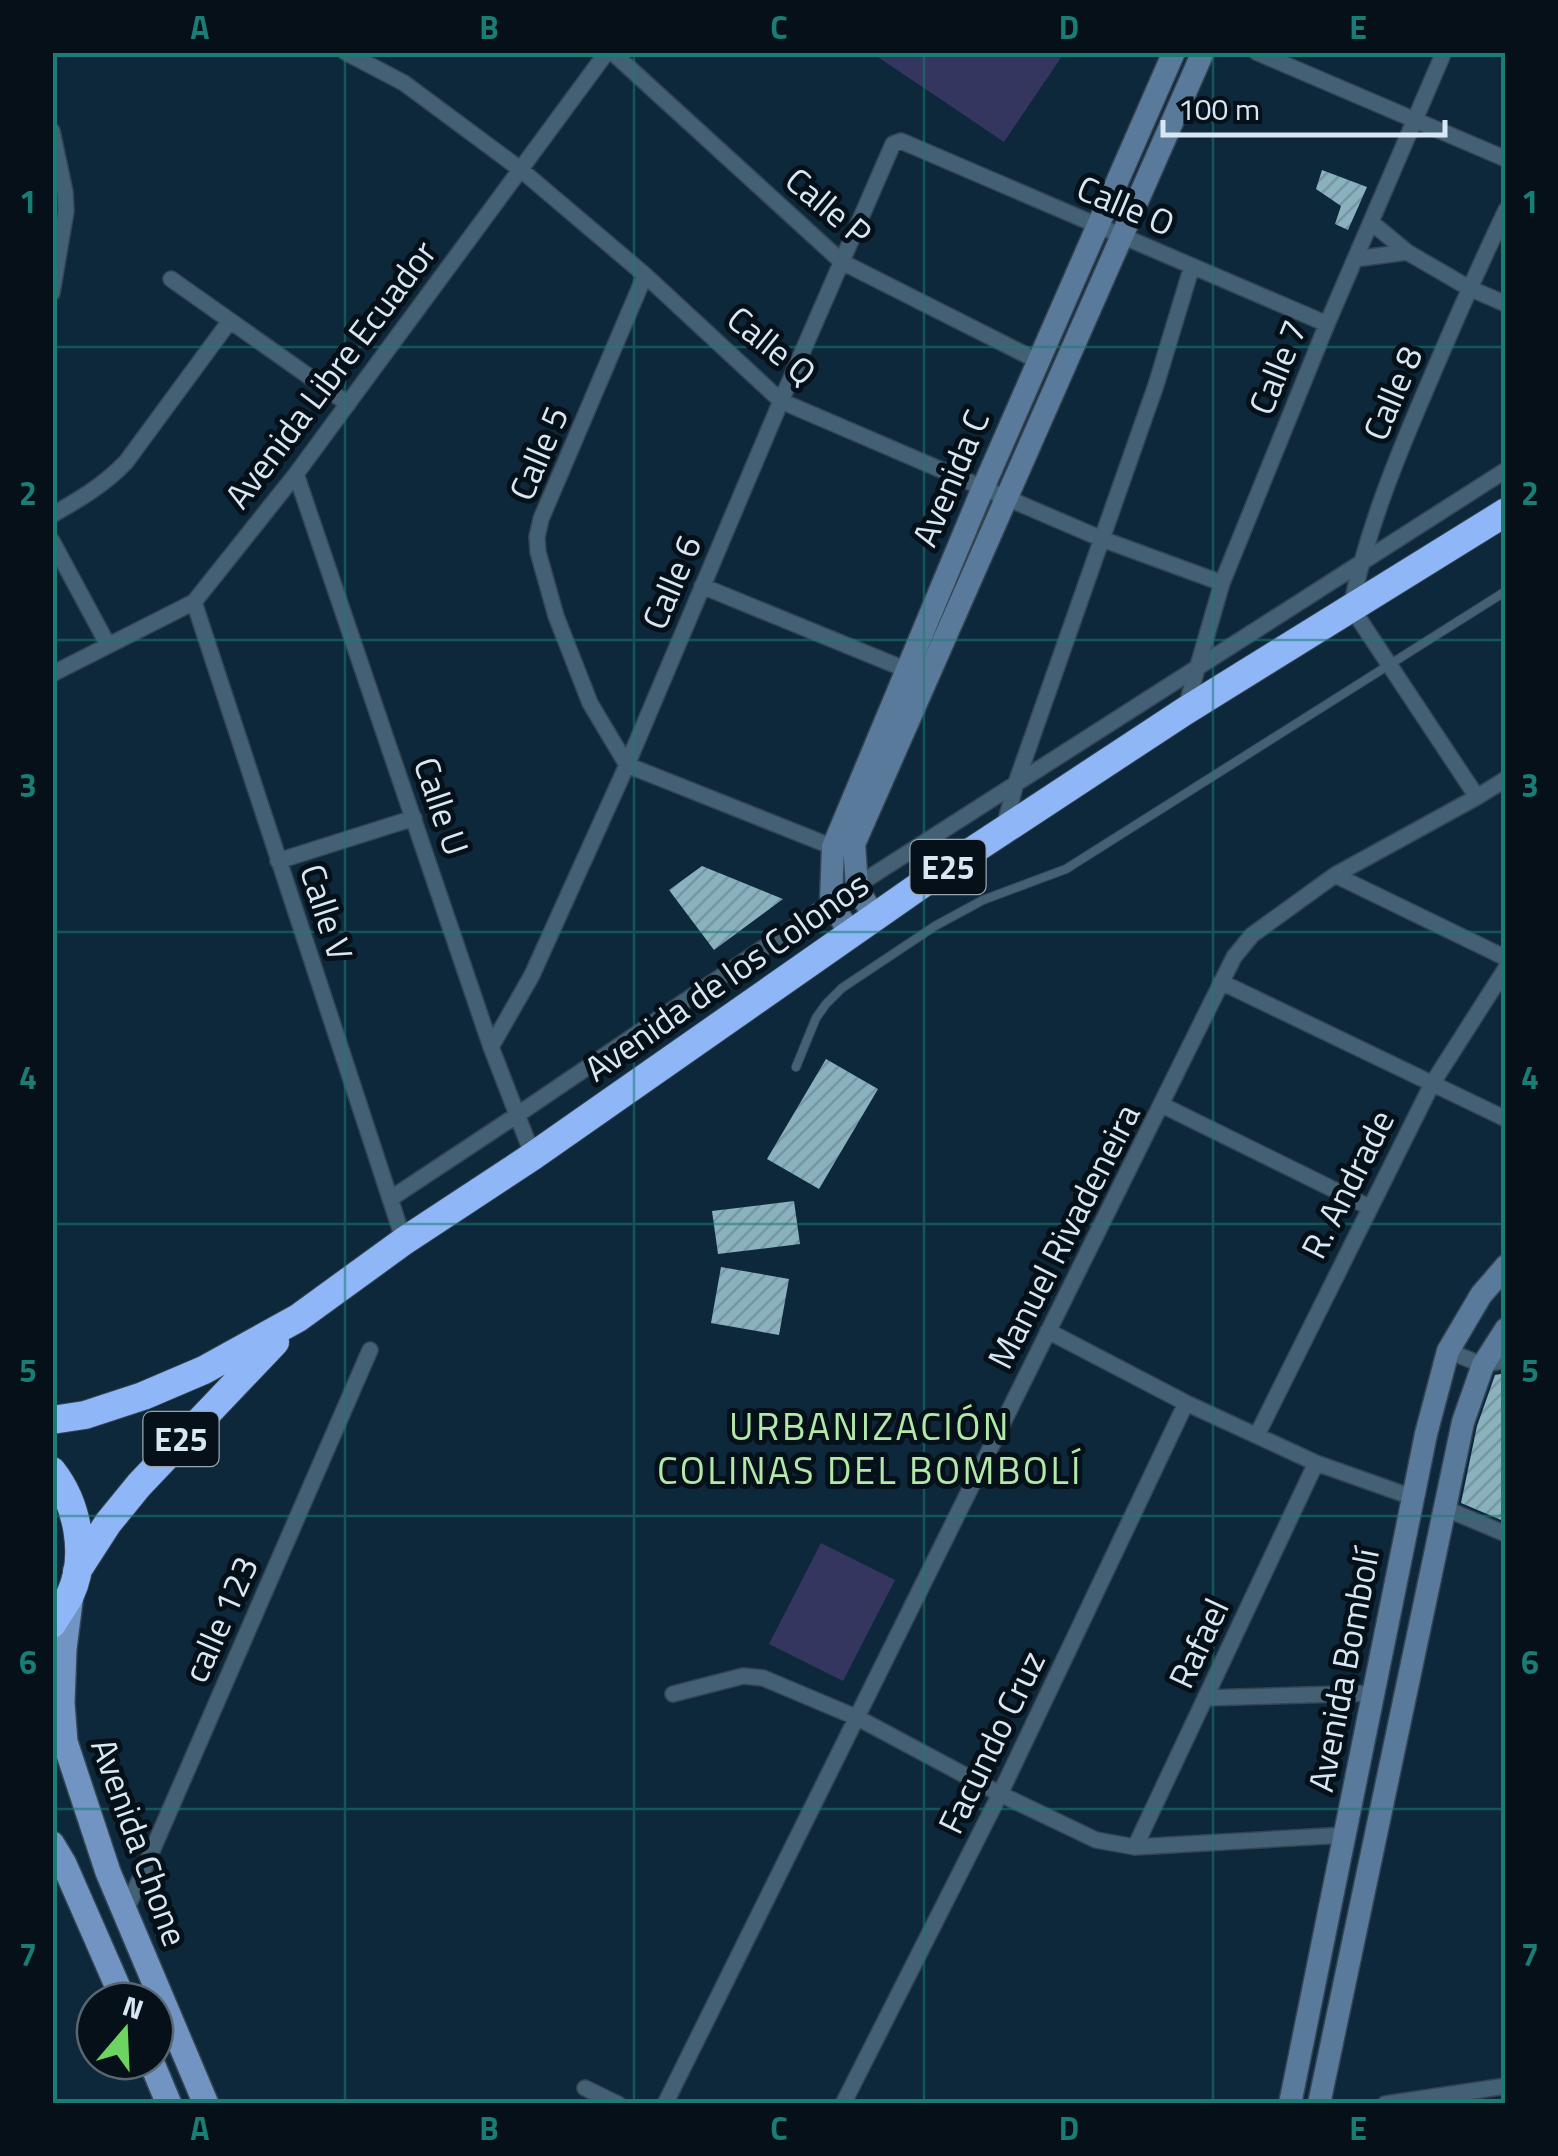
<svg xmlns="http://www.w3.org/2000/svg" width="1558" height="2156" font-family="'Titillium Web',sans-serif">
<defs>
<pattern id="building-hatch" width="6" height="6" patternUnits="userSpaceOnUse" patternTransform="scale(2.5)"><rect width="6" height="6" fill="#89b1be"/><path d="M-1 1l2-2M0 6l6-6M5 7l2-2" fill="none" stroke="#7796a1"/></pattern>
</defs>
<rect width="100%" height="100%" fill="#0d283a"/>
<path fill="#343660" d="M 872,53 L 1064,53 L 1004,142 Z
M 821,1543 L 895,1580 L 843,1681 L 769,1644 Z"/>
<path fill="url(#building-hatch)" d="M 1322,170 L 1367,187 L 1348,230 L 1335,224 L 1341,206 L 1316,189 Z
M 702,866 L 783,899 L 714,950 L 669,890 Z
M 826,1059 L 878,1089 L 819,1189 L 767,1159 Z
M 794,1201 L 800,1244 L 718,1254 L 712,1211 Z
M 721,1267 L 789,1279 L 779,1335 L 711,1323 Z
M 1506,1373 L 1506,1522 L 1461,1503 L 1477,1426 L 1495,1375 Z"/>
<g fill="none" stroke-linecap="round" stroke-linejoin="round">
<g stroke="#344453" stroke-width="10">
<path id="lane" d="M 796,1067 L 816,1018 L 826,1004 L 842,988 L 935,926 L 983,900 L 1066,869 L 1506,591"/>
</g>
<g stroke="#344453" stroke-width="18">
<path id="street" d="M 345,52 L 404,83 L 520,169 L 645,275 L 781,401 L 1102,539 L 1222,583
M 612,52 L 842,262 L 1038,361
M 1256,52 L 1506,159
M 52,131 L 65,192 L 66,211 L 52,293
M 1371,222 L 1407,252
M 1355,259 L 1407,252 L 1469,288 L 1506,304
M 645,275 L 541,519 L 537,537 L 538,552 L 556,616 L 590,703 L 627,765 L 833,847
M 171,279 L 348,404
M 296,474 L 491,1047 L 533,1156
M 52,515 C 80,499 104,485 126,462 L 229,322
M 52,541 L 108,645
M 702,586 L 907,670
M 194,602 L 404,1241
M 52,674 L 194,602 L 296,474 L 607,52
M 1186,707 L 1222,583 L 1327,324 L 1444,52
M 1477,797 L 1351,607 C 1367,530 1396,459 1427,387 C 1452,328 1478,269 1506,210
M 1003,831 L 1016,783 L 1156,385 L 1192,266
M 278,861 L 414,818
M 1335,875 L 1506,958
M 1221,982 L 1506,1119
M 491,1047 L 532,975 L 627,765 L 781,401 L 893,144 L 901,141 L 1327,324
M 1162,1105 L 1369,1207
M 390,1199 L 517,1115 L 831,902 L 1506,470
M 1048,1331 L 1186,1403 L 1316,1463 L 1412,1497
M 1448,1351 L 1483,1365 L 1506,1360
M 1257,1435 L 1432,1084 L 1506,968
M 1444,1508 L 1506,1534
M 673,1694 L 743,1676 L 763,1678 L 858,1718 L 1000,1794 L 1096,1840 L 1135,1847 L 1346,1835
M 1205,1698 L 1374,1693
M 1135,1847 L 1316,1463
M 125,1913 L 370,1350
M 585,2088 L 618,2104
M 665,2104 L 1234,957 L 1252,935 L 1335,875 L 1477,797 L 1506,779
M 843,2104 L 1000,1794 L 1186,1403
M 1385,2104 L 1506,2086"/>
</g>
<g stroke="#344453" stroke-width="25">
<path id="secondary" d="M 875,919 L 857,887 L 854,844 L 1203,52
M 851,935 L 831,902 L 833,847 L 983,488 L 1174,52
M 1290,2104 L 1426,1434 L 1448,1351 L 1481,1295 L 1506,1266
M 1319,2104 L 1463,1422 L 1483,1365 L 1506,1329"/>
</g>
<g stroke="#344453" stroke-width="28">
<path id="primary" d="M 71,1594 L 64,1649 L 62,1703 L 65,1742 L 108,1872 L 206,2104
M 52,1844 L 64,1864 L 124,2001
M 151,2061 L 169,2104"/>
</g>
<g stroke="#344453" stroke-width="30">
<path id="highway" d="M 52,1420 L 85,1415 L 143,1396 L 204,1370 L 298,1318 L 404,1241 L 533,1156 L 925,882 L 1185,711 L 1506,512
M 52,1471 C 78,1504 88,1557 70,1595 C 65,1605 58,1614 52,1624
M 77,1571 L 108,1523 L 139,1485 L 275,1342"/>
</g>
<use href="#lane" stroke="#446074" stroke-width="8"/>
<use href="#street" stroke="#446074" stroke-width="15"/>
<use href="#secondary" stroke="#5a7a9b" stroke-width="22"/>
<use href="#primary" stroke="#7194c2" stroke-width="25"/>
<use href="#highway" stroke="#8fb6f6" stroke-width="28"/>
</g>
<path fill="none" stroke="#197c75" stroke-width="2.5" stroke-opacity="0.55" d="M 345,52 L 345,2104M 634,52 L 634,2104M 924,52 L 924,2104M 1213,52 L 1213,2104M 52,347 L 1506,347M 52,640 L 1506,640M 52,932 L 1506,932M 52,1224 L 1506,1224M 52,1516 L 1506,1516M 52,1809 L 1506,1809"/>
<g text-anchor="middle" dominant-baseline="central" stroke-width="10" stroke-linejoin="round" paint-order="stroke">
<g fill="#051018" stroke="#99a6b1" stroke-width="2.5">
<rect x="910.5" y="840" width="75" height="54" rx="8"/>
<rect x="143.5" y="1412" width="75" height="54" rx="8"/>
</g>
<g font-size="32" font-weight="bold" fill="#d8e7f3">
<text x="948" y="867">E25</text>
<text x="181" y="1439">E25</text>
</g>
<g font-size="35" fill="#d8e7f3" stroke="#051018">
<text transform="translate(1126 205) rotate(23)">Calle O</text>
<text transform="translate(829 206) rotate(40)">Calle P</text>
<text transform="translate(772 345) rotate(39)">Calle Q</text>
<text transform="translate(1277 367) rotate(-68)">Calle 7</text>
<text transform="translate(330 374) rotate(-53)">Avenida Libre Ecuador</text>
<text transform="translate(1392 393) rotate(-67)">Calle 8</text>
<text transform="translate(538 453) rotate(-67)">Calle 5</text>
<text transform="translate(950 478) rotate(-67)">Avenida C</text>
<text transform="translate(671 582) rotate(-67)">Calle 6</text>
<text transform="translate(442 806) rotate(71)">Calle U</text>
<text transform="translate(327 912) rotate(72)">Calle V</text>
<text transform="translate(726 976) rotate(-35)">Avenida de los Colonos</text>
<text transform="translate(1347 1184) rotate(-63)">R. Andrade</text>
<text transform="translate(1063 1236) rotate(-63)">Manuel Rivadeneira</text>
<text transform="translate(220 1619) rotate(-66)">calle 123</text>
<text transform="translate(1198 1643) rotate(-65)">Rafael</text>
<text transform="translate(1343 1670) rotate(-79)">Avenida Bombolí</text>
<text transform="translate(991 1742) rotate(-64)">Facundo Cruz</text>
<text transform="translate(140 1842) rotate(70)">Avenida Chone</text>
</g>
<g font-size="38" letter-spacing="2.5" fill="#b2e8aa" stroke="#051018">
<text x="870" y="1426">URBANIZACIÓN<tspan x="870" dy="44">COLINAS DEL BOMBOLÍ</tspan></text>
</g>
</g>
<rect width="1558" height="2156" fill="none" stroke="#051018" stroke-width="110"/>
<g transform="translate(125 2031) rotate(19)"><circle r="48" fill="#051018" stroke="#596670" stroke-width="2.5"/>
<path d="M0-8L18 38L0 25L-18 38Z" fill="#6dd361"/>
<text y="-15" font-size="28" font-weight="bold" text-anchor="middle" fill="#d8e7f3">N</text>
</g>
<path d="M1163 120v15h282v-15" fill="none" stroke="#d8e7f3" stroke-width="5"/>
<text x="1178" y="120" font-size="30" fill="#d8e7f3" stroke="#051018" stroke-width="8" paint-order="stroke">100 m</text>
<rect x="55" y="55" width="1448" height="2046" fill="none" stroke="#197c75" stroke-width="4"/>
<g font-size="32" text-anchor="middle" font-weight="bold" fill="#197c75">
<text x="200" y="39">A</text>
<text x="489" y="39">B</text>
<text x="779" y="39">C</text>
<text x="1069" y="39">D</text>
<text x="1358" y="39">E</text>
<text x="28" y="213">1</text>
<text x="1530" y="213">1</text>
<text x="28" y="505">2</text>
<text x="1530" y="505">2</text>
<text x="28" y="797">3</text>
<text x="1530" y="797">3</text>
<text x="28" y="1089">4</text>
<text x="1530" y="1089">4</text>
<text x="28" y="1382">5</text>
<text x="1530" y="1382">5</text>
<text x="28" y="1674">6</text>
<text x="1530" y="1674">6</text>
<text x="28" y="1966">7</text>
<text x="1530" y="1966">7</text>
<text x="200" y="2140">A</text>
<text x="489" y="2140">B</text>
<text x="779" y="2140">C</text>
<text x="1069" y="2140">D</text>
<text x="1358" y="2140">E</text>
</g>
</svg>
